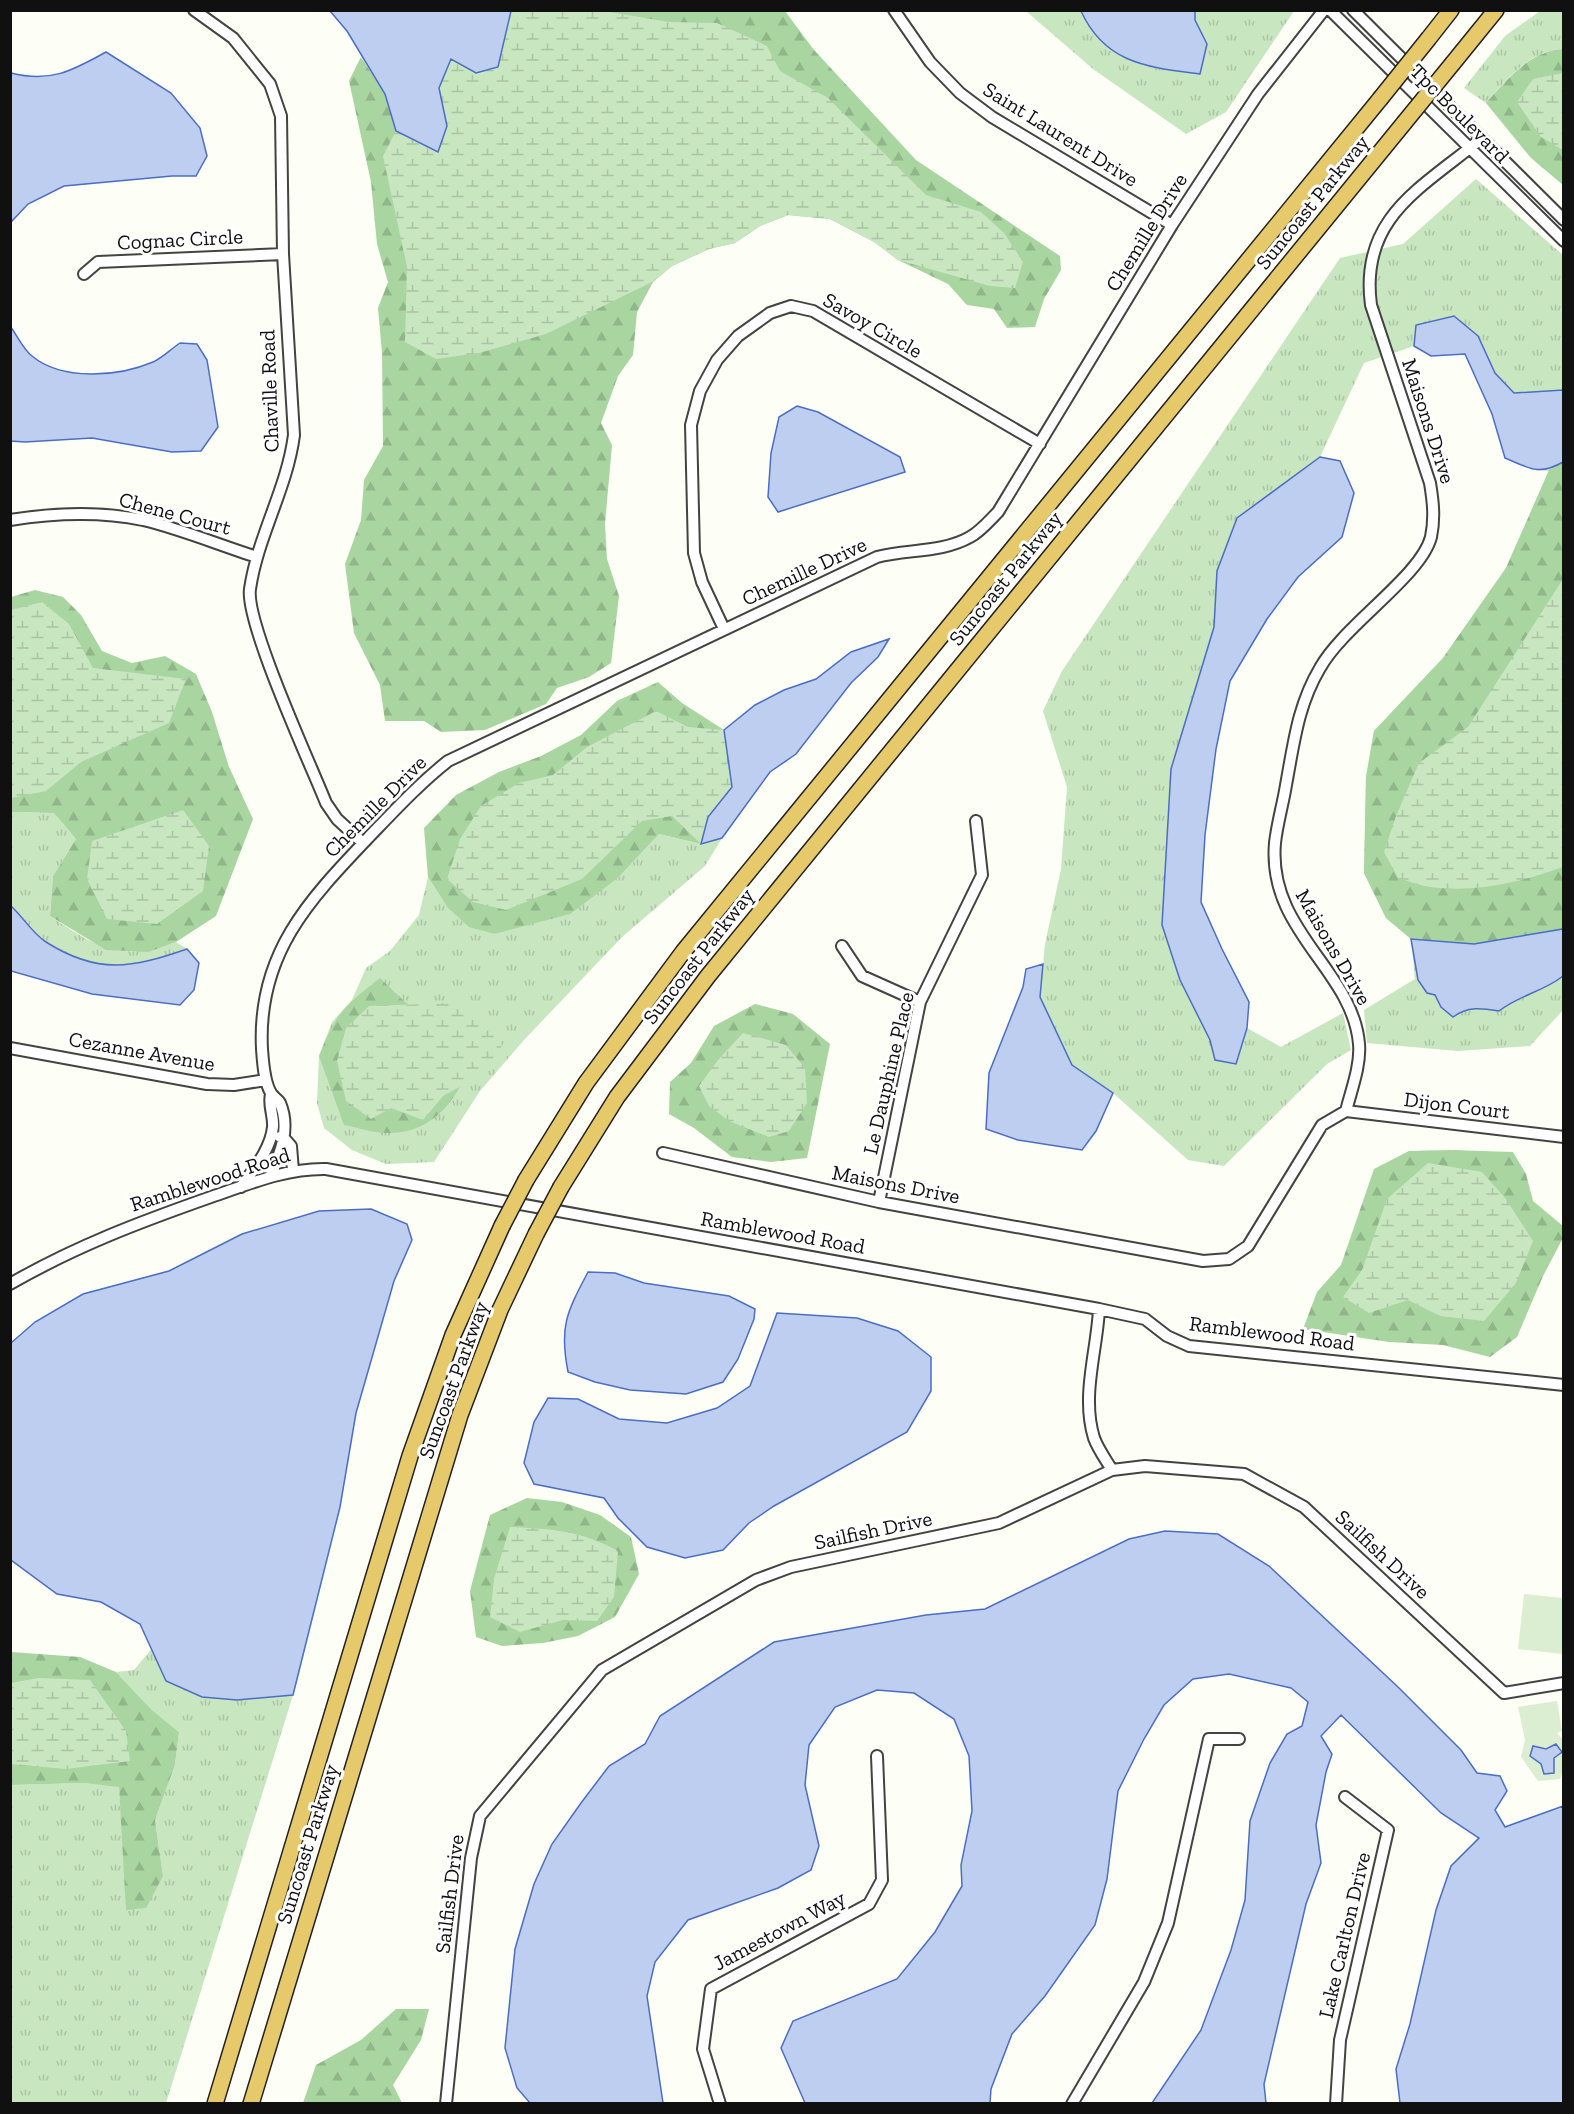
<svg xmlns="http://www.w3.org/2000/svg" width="1574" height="2114" font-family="'Zilla Slab',serif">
<defs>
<pattern id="grass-tufts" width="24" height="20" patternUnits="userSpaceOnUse" patternTransform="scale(1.5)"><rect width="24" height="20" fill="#c8e6c0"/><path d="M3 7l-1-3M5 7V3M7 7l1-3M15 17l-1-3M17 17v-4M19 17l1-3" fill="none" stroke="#abc4a4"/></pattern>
<pattern id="forest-firs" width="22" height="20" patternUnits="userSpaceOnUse" patternTransform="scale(1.5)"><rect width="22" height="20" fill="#a9d5a1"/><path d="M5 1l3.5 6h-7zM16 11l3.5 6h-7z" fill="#90b68a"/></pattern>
<pattern id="wetland-marsh" width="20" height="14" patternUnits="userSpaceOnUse" patternTransform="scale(1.5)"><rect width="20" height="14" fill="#c8e6c0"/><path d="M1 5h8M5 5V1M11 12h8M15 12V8" fill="none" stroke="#abc4a4"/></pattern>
</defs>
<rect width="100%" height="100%" fill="#fdfef5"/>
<path fill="url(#grass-tufts)" d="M 1026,11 L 1294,11 L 1226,112 L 1186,134 L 1093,69 Z
M 1540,11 L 1563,11 L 1563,49 C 1530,51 1507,78 1486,103 L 1464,88 L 1505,36 Z
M 1476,179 L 1563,255 L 1563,1010 L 1530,1046 L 1458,1051 L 1367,1043 L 1364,1010 L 1415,979 L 1411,939 L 1386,918 L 1364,873 L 1366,777 L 1374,731 L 1443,658 L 1506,568 L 1549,471 L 1533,470 L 1505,458 L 1492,414 L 1465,354 L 1431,356 L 1414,346 L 1364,363 L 1320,457 L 1237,518 L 1217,571 L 1214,627 L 1171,769 L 1167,846 L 1215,1060 L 1236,1064 L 1247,1028 L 1281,1047 L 1343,1013 L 1351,1050 L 1327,1064 L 1224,1166 L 1188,1160 L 1113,1093 L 1072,1066 L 1040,997 L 1045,944 L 1061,869 L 1067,787 L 1043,711 L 1062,671 L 1340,258 L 1403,244 Z
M 11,812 L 54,813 L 76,839 L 53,876 L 50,916 C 98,948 119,962 176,942 L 187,949 C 132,968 98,975 46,942 C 33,934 23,917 11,906 Z
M 659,834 L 701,844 L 722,838 L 705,866 L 622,937 L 524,1040 L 480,1091 L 434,1162 L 386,1164 L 352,1150 L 324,1128 L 317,1103 L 319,1056 L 332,1022 L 352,1000 L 366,968 L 390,951 L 419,915 L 428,877 C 449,909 456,924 494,934 L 619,877 Z
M 153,1647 L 166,1681 L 237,1700 L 293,1695 L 166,2103 L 11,2104 L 11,1785 L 84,1783 L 119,1786 L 121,1817 L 163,1876 L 155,1820 L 175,1765 L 179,1732 L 152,1710 L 116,1672 L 134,1670 Z"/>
<path fill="url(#forest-firs)" d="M 511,11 L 785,11 L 814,50 L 916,160 L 1060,256 L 1061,270 L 1044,299 L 1035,327 L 1007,328 L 994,309 L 967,305 L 948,284 L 898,260 L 874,242 L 830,219 L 788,215 L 760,226 L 735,243 L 709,249 L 672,266 L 653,282 L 637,312 L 633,355 L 618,376 L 601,423 L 612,445 L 605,524 L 607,559 L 619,596 L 611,663 L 589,677 L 557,688 L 546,704 L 485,730 L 441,732 L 424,721 L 385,721 L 380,685 L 354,633 L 345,564 L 361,520 L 364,480 L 383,446 L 382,353 L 378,308 L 388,282 L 377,244 L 371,182 L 349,81 L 361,57 L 385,94 L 396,131 L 507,34 Z
M 1563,49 L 1563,185 L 1531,158 L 1486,103 C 1507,79 1530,51 1563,49 Z
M 1563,462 L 1563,929 L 1474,944 L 1411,939 L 1386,918 L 1364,873 L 1366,777 L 1374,731 L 1443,658 L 1506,568 L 1549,470 Z
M 35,590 L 63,597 L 81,615 L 102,651 L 132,663 L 165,656 L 196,674 L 212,712 L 229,767 L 253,819 L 216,916 L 176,942 L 148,952 L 106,950 L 50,916 L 53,876 L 76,839 L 54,813 L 11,812 L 11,597 Z
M 658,682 L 682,703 L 724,730 L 732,787 L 708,817 L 701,844 L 659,834 L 619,877 L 570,914 L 494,934 L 469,927 L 448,908 L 428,877 L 424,828 L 456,795 L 499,772 L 541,756 L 581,735 L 617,701 Z
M 380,978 L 405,1002 L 439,1028 L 466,1074 C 451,1109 426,1134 386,1133 C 372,1133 357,1127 344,1125 L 319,1056 C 336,1013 344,1006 380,978 Z
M 755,1004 L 793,1014 L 830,1044 L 807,1158 L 771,1162 L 732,1157 L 694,1128 L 669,1114 L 670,1082 L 691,1063 L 714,1026 Z
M 1450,1150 L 1513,1152 L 1526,1174 L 1533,1201 L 1563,1226 L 1563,1238 L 1543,1276 L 1517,1337 L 1490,1357 L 1443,1345 L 1389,1342 L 1303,1329 L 1317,1292 L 1341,1265 L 1374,1169 L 1409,1151 Z
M 527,1498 L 562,1502 L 600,1515 L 631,1537 L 639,1574 L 615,1617 L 578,1636 L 543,1643 L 502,1646 L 476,1637 L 470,1591 L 490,1515 Z
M 11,1652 L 80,1657 L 116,1672 L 152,1710 L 179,1732 L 175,1765 L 155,1820 L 163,1876 L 146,1908 L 126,1910 L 119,1787 L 84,1783 L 11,1785 Z
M 396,2009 L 429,2009 L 421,2040 L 393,2085 L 402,2103 L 303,2103 L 316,2065 L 361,2040 Z"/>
<path fill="url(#wetland-marsh)" d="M 511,11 L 604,11 L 669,22 L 717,23 L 767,46 L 780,71 L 828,98 L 926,195 L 981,212 L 1004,233 L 1023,262 L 1015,288 L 990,286 L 898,260 L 874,242 L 830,219 L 788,215 L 760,226 L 735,243 L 709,249 L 672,266 L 652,282 L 546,334 L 479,353 L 436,359 L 405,342 L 407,267 L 383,156 L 396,131 L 438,152 L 447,126 L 439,88 L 451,58 L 476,73 L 498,67 Z
M 1563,73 L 1564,73 L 1563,150 L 1541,137 L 1517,102 L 1533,79 Z
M 1563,579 L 1563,867 C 1522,882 1475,893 1430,887 C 1419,885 1408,881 1398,878 L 1384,852 L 1396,816 L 1419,763 L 1468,727 Z
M 42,602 L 69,624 L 93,668 L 186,679 L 169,723 L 81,762 L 46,791 L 11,798 L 11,610 Z
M 656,711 L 688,727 L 724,730 L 732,787 L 708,817 L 701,844 L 672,816 L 642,821 L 582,879 L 506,910 L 473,902 L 447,879 L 460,839 L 481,806 L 519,783 L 553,775 L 587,747 Z
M 183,810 L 209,846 L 203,891 L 157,924 L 107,919 L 87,879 L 92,841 Z
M 451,1003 L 508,1037 L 482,1075 L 443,1096 L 423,1120 L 391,1108 L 371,1119 L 346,1101 L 337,1061 L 346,1028 L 369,1006 Z
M 743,1033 L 786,1045 L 805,1068 L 807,1103 L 789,1131 L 769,1137 L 729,1121 L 709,1106 L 699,1086 L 718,1060 Z
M 1428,1163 L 1482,1172 L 1506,1199 L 1533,1241 L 1516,1283 L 1484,1321 L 1440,1316 L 1408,1300 L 1369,1313 L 1343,1297 L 1362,1270 L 1387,1199 Z
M 510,1527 C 552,1529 580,1530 618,1551 L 614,1597 L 597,1621 L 563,1620 L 520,1632 L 490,1617 L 494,1579 Z
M 38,1678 L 90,1680 L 126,1731 L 130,1761 L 66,1769 L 11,1764 L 11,1683 Z"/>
<path fill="#dbeed1" d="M 1524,1594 L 1563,1598 L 1563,1654 L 1518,1649 Z
M 1557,1701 L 1562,1731 L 1557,1733 L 1564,1741 L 1563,1770 L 1560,1779 L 1538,1781 L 1521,1757 L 1525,1740 L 1518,1707 Z"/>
<path fill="#becef1" stroke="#4c6ec0" stroke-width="1.5" d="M 330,11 L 511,11 L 498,67 L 476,73 L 451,59 L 439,88 L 447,126 L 438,152 L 396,131 L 385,94 L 347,31 Z
M 1081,11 L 1195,11 L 1195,20 L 1207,44 L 1200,74 C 1148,67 1105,64 1081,11 Z
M 106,52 L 171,93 L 200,128 L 207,156 L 196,176 L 172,176 L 64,186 L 28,204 L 11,222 L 11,73 C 50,83 72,71 106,52 Z
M 1454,316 L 1478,336 L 1495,373 L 1514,393 L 1563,390 L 1563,462 C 1539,476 1529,468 1505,458 L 1492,414 L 1465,354 L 1431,356 L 1414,346 L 1416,325 Z
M 10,326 C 17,335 23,349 32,356 C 62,381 118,377 153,362 C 162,358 171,349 180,343 L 197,344 L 207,360 L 218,427 L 201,451 L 172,452 L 92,438 L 25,442 L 11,441 Z
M 797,406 L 818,412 L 900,457 L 905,472 L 778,512 L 768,497 L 771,453 L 779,417 Z
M 1320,457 L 1340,461 L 1354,493 L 1342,537 L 1298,577 L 1267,619 L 1230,681 L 1216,749 L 1205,835 L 1201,902 L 1222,949 L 1249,1002 L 1247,1028 L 1236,1064 L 1215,1060 L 1210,1040 L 1180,980 L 1162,925 L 1171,769 L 1214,627 L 1217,571 L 1237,518 Z
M 889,639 L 878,657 L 851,683 L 796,754 L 770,772 L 722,838 L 701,844 L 708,817 L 732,787 L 724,730 L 755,705 L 784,690 L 816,679 L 851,652 Z
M 11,906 C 23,917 33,934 46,942 C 98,975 132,968 187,949 L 199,963 L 194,990 L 180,1005 L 92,994 L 11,971 Z
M 1563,929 L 1563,976 C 1543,992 1519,995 1499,1011 C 1481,1008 1468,1006 1453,1017 L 1441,1007 L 1435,995 L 1427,993 L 1418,980 L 1411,939 L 1474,944 Z
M 1043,964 L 1040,997 L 1072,1065 L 1113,1093 L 1096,1131 L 1082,1150 L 1018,1140 L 986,1129 L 989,1073 L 1023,987 L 1026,969 Z
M 371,1209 L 407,1224 L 412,1240 L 394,1281 L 356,1413 L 340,1507 L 293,1695 L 237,1700 L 202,1697 L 166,1681 L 140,1624 L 101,1602 L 57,1594 L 11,1560 L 11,1343 L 35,1322 L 83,1294 L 169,1271 L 242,1234 L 319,1211 Z
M 588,1272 L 615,1273 L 644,1283 L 729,1296 L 755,1309 L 754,1319 L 738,1359 L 723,1382 L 686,1394 L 630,1390 L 595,1382 L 568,1372 C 559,1326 567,1312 588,1272 Z
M 777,1313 L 857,1318 L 898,1331 L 931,1357 L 931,1391 L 907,1432 L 774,1506 L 749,1523 L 723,1550 L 685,1558 L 647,1547 L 618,1518 L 604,1498 L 534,1484 L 524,1463 L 534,1422 L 548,1398 L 578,1399 L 619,1419 L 667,1423 L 717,1408 L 750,1386 Z
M 1165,1531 L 1218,1534 L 1269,1566 L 1398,1687 L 1461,1750 L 1477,1773 L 1500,1776 L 1507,1791 L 1495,1810 L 1505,1827 L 1563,1806 L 1563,2103 L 1400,2103 L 1396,2069 L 1410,2024 L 1436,1910 L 1451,1866 L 1479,1838 L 1441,1813 L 1341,1715 L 1321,1736 L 1332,1754 L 1326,1772 L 1316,1825 L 1321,1863 L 1306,1904 L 1264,2084 L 1266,2103 L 1152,2103 L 1201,2030 L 1231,1950 L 1245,1900 L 1250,1821 L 1270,1763 L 1287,1734 L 1302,1726 L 1308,1702 L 1291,1688 L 1229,1674 L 1193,1679 L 1164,1705 L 1144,1739 L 1118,1791 L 1107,1879 L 1095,1925 L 1045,1996 L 1012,2034 L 991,2089 L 990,2103 L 805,2103 L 781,2048 L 793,2021 L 897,1979 L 935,1932 L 962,1886 L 961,1865 L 972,1811 L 969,1756 L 954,1719 L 914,1693 L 877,1690 L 835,1707 L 809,1745 L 805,1785 L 819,1846 L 811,1870 L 778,1888 L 688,1920 L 655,1962 L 647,1996 L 663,2103 L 530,2103 L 517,2088 L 505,2048 L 515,1949 L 534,1884 L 552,1844 L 581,1803 L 609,1766 L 645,1744 L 660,1716 L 774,1642 L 926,1615 L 985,1609 L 1129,1539 Z
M 1556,1744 L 1562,1752 L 1554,1758 L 1554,1773 L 1544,1774 L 1541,1764 L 1530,1756 L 1533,1746 L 1546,1749 Z"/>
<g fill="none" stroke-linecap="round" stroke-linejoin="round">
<g stroke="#434343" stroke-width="14">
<path id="minor" d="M 194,10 L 233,38 L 270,84 L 281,116 L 283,254 L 294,435 C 287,489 258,535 250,589 C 245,622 310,763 326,803 L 337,819 L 363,843
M 894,10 L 930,62 L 960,93 L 992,117 L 1172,225
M 1330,10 L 1564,241
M 1353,10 L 1564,220
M 84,274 L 98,262 L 283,254
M 10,520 C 54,513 99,511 143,520 C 181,529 219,545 257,557
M 724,629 L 702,582 L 694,553 L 691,425 L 700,391 L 717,360 L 738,336 L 770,313 L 791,306 L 813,311 L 1040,444
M 842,946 L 862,976 L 920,1002
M 10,1048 L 207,1084 L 234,1085 L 266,1080
M 1346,1111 L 1564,1137
M 280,1137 L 284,1138 L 291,1146 L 293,1171
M 663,1153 L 879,1202 L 1203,1261 L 1229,1259 L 1248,1246 L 1322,1125 L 1346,1111 C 1351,1091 1361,1065 1359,1044 C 1353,970 1267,931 1275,843 C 1277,824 1283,804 1286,785 C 1294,742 1298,705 1320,668 C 1344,625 1421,576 1431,537 C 1435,518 1433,501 1430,483 L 1371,305 C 1359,216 1424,187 1482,138
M 270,1177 C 280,1154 291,1129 280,1103 C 278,1099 273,1097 271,1093 C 264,1082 263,1062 262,1049 C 257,954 309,900 369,837 C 395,810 419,784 448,761 L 877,557 C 907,549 942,553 970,537 C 980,532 990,520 998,512 L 1172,225 L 1258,94 L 1324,10
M 241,1187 C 253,1170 271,1149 273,1127 C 274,1115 268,1106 271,1094
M 879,1202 L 920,1002 L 982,875 L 976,821
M 10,1284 C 76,1246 140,1222 211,1197 C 249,1184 286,1168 326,1169 L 1099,1309 L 1145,1319 L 1167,1336 L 1189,1346 L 1564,1385
M 1099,1309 C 1097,1351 1081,1396 1094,1438 C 1098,1449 1106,1460 1112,1470
M 446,2104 L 471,1858 L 480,1816 L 602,1670 L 756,1580 L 791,1567 L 999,1523 L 1112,1470 L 1145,1466 L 1244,1474 L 1304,1507 L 1504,1693 L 1564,1683
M 720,2104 L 703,2049 L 711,1989 L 869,1904 L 882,1880 L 877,1756
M 1072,2104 L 1144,1982 L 1168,1923 L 1209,1739 L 1239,1739
M 1336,2104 L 1340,2040 L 1388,1830 L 1345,1797"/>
</g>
<g stroke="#212121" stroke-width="18">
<path id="highway" d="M 1429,38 L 1451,10
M 1453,63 L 1496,10
M 526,1180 L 586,1083 L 683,952 L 1380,99
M 561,1187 L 617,1097 L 708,976 L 1404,123
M 215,2104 L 410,1456 L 453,1335 L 502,1226
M 251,2104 L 460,1415 L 500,1310 L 536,1234"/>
</g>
<use href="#minor" stroke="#fff" stroke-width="10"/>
<use href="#highway" stroke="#e6c96b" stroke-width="15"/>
<g stroke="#212121" stroke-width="18" stroke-linecap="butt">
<path id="highway-bridge" d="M 1380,99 L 1429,38
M 1404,123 L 1453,63
M 502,1226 L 526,1180
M 536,1234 L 561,1187"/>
</g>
<use href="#highway-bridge" stroke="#e6c96b" stroke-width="15"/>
</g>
<g text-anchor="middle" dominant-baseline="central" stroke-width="6" stroke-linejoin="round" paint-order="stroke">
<g font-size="21" fill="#101010" stroke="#fff">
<text transform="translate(1460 113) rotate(45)">Tpc Boulevard</text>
<text transform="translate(1061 134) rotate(32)">Saint Laurent Drive</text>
<text transform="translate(1312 202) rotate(-51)">Suncoast Parkway</text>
<text transform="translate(1146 232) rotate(-58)">Chemille Drive</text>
<text transform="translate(180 239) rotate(-3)">Cognac Circle</text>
<text transform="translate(873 325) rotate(30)">Savoy Circle</text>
<text transform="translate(269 391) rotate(-92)">Chaville Road</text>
<text transform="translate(1429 421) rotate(72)">Maisons Drive</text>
<text transform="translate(175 513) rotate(15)">Chene Court</text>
<text transform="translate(804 571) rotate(-25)">Chemille Drive</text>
<text transform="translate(1005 578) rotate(-51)">Suncoast Parkway</text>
<text transform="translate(375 806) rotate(-45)">Chemille Drive</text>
<text transform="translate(1334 947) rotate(60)">Maisons Drive</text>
<text transform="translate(698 956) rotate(-52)">Suncoast Parkway</text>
<text transform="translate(142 1051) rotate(10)">Cezanne Avenue</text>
<text transform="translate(888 1073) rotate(-77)">Le Dauphine Place</text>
<text transform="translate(1457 1105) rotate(7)">Dijon Court</text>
<text transform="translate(210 1179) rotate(-18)">Ramblewood Road</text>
<text transform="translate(896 1184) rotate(11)">Maisons Drive</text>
<text transform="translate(783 1232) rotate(10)">Ramblewood Road</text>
<text transform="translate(1272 1333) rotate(7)">Ramblewood Road</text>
<text transform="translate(453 1380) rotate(-70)">Suncoast Parkway</text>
<text transform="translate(873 1530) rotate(-12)">Sailfish Drive</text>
<text transform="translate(1383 1554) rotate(43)">Sailfish Drive</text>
<text transform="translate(307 1844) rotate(-73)">Suncoast Parkway</text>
<text transform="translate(449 1894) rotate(-83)">Sailfish Drive</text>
<text transform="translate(779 1930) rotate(-28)">Jamestown Way</text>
<text transform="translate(1344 1935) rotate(-77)">Lake Carlton Drive</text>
</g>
</g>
<rect width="1574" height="2114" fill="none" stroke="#101010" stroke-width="24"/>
</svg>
